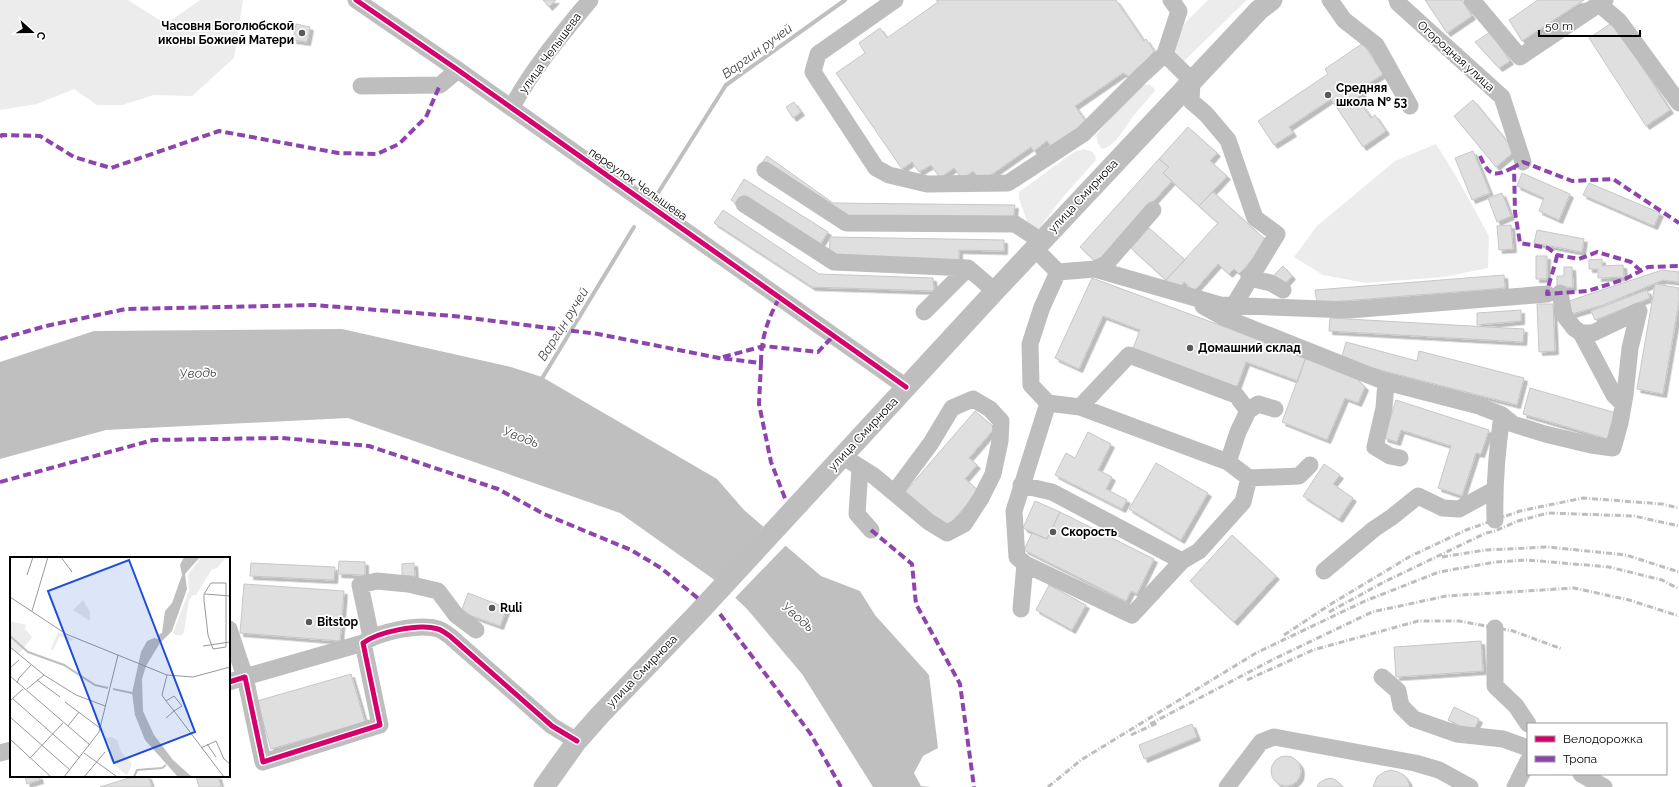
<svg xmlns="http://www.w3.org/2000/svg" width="1679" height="787" font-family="Raleway,sans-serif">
<defs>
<filter id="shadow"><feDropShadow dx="3.5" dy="3.5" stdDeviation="0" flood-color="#0004"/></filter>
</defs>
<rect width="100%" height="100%" fill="#fff"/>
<path fill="#ececec" d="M 0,0 L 128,0 L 166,24 L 200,0 L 243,0 L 234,58 L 192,96 L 154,95 L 122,105 L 97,105 L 74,89 L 37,104 L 0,110 Z
M 1208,0 L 1247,0 L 1184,61 L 1173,48 L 1185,23 Z
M 1149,84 L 1155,89 L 1155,91 C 1148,99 1141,107 1134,115 C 1125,126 1117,146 1102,149 L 1098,144 L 1096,135 L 1137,87 Z
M 1436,144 L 1456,176 L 1489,236 L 1488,268 L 1444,277 L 1366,283 L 1323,275 L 1294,257 L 1317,226 L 1395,161 Z
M 1084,149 L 1093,152 L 1096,158 L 1095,161 L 1063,197 L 1035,234 L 1031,233 L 1019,198 L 1019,192 L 1074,152 Z"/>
<path fill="#bfbfbf" d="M 342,329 L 511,367 L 542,377 L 717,479 L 744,510 L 821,576 L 860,591 L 875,615 L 929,675 L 938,748 L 923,756 L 914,773 L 921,786 L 931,787 L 873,787 L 802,674 L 747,609 L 723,586 L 620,513 L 348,418 L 106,430 L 0,459 L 0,362 L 94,331 Z"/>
<path fill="#fff" d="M 764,526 L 786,545 L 734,599 L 715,583 Z"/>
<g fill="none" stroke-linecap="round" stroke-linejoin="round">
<path stroke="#bfbfbf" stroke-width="4" d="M 658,193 L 726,85 L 845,0
M 541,380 L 634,227"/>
</g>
<path fill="#dfdfdf" stroke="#c7c7c7" filter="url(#shadow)" d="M 543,0 L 556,0 L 549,7 Z
M 936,0 L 1116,0 L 1144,41 L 1146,39 L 1154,51 L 1132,78 L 1123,73 L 1075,106 L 1087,123 L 1052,147 L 1047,141 L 1034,151 L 1031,147 L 981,182 L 973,171 L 962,179 L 954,168 L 940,178 L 931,165 L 919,172 L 912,162 L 902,169 L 836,73 L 865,53 L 859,43 L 880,28 L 887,38 L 938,2 Z
M 1425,0 L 1462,0 L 1472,16 L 1447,33 Z
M 1538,0 L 1584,0 L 1522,41 L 1509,20 Z
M 1613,22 L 1670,110 L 1646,126 L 1589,38 Z
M 296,24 L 310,27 L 307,42 L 293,40 Z
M 1490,32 L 1510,61 L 1499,68 L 1475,42 Z
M 1363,43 L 1383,74 L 1360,89 L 1363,93 L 1357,97 L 1371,118 L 1375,115 L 1386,131 L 1363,147 L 1331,99 L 1289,127 L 1293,133 L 1274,145 L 1258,121 L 1328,74 L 1325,69 Z
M 1473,100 L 1515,151 L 1496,167 L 1454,116 Z
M 794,102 L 801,112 L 793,118 L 786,107 Z
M 1188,127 L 1217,153 L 1210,161 L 1227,176 L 1199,206 L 1163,173 L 1169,167 L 1159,159 Z
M 1473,151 L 1490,193 L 1472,200 L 1455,158 Z
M 767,156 L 833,203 L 1015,205 L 1013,222 L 829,218 L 758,168 Z
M 1159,159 L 1169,167 L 1163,173 L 1172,181 L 1097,263 L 1080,247 Z
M 1522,173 L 1570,194 L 1559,220 L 1539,211 L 1544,198 L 1517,186 Z
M 744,179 L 828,232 L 815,253 L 731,200 Z
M 1589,183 L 1660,213 L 1654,226 L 1583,195 Z
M 1213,192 L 1268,242 L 1239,274 L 1234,269 L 1229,274 L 1218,264 L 1194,291 L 1184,282 L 1177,290 L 1166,280 L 1218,223 L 1199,206 Z
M 1502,193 L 1511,216 L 1497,222 L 1488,198 Z
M 723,210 L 819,274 L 933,278 L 934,291 L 812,287 L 714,223 Z
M 1511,225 L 1513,249 L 1499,250 L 1497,226 Z
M 1149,228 L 1185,260 L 1166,280 L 1131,248 Z
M 1537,230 L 1584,239 L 1582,252 L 1534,243 Z
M 830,237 L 1004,240 L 1004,251 L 959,250 L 959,263 L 829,261 Z
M 1536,256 L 1547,256 L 1547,279 L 1536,279 Z
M 1602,259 L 1602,266 L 1623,265 L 1624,277 L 1598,278 L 1598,269 L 1589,269 L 1589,260 Z
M 1283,266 L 1292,276 L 1283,286 L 1273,276 Z
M 1564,267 L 1572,267 L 1573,287 L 1557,287 L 1557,276 L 1564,276 Z
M 1662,270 L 1679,272 L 1679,282 L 1663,280 L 1603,305 L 1572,314 L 1569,301 Z
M 1504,275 L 1505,288 L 1317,303 L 1315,290 Z
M 1092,278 L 1306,357 L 1298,381 L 1246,362 L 1235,392 L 1131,354 L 1140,330 L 1103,316 L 1079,369 L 1055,358 Z
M 1655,284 L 1679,288 L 1679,302 L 1663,394 L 1637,389 Z
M 1647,290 L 1650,298 L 1595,320 L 1591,311 Z
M 1537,304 L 1553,304 L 1555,351 L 1539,352 Z
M 1521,310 L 1521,321 L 1477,325 L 1477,313 Z
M 1330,318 L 1524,329 L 1523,342 L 1329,331 Z
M 1346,342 L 1417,361 L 1419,351 L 1524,378 L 1517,405 L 1341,360 Z
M 1306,357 L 1352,374 L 1365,387 L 1358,403 L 1345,398 L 1327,440 L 1282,422 Z
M 1530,388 L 1616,413 L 1608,439 L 1523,414 Z
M 1396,400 L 1489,430 L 1481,454 L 1476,453 L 1462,496 L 1438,488 L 1451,446 L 1401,430 L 1397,442 L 1384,438 Z
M 975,411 L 995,428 L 969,458 L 977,465 L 965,479 L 979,491 L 946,528 L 905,492 Z
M 1088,432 L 1111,444 L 1098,470 L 1112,477 L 1106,489 L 1127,500 L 1122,509 L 1055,475 L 1066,453 L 1075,458 Z
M 1156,463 L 1208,493 L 1181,540 L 1129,509 Z
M 1324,464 L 1340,475 L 1333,484 L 1353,498 L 1339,519 L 1303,496 Z
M 1035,501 L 1060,512 L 1047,539 L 1023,528 Z
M 1060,512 L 1154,559 L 1137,594 L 1131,591 L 1126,601 L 1024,550 L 1032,533 L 1047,539 Z
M 1232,535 L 1276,576 L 1234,622 L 1190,581 Z
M 339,561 L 365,562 L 365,575 L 338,574 Z
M 251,563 L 335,567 L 334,580 L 250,576 Z
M 414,563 L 415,576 L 402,576 L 402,564 Z
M 244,584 L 344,591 L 340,641 L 240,633 Z
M 1049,585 L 1086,605 L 1072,630 L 1036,610 Z
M 468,593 L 507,608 L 500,626 L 461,612 Z
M 1481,641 L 1483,671 L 1396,677 L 1394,647 Z
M 351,674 L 365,722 L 271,749 L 257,701 Z
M 1454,707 L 1479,719 L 1473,732 L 1448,720 Z
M 1192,724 L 1197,737 L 1144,759 L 1139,745 Z
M1271 771a15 15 0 1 1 30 0a15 15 0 1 1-30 0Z
M 1391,770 L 1398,772 L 1404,775 L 1408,781 L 1410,787 L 1373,787 L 1377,777 L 1384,772 Z
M 25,776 L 39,776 L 40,780 L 27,784 Z
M 136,776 L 148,776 L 152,787 L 100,787 Z
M 196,776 L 218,776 L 221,787 L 199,787 Z
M 1330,778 L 1336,780 L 1343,787 L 1317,787 L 1319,783 L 1324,780 Z"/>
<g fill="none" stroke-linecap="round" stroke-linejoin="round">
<path stroke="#bebebe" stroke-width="17" d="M 356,0 L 458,70 L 906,387
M 895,0 L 818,54 L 813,72 L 876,168 L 889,175 L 927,184 L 1008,183 L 1083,134 L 1143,74 L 1165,54 L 1179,11 L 1171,0
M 1330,0 L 1344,20 L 1376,45 L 1410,106
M 1397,0 L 1398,3 L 1502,97 L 1523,162
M 1472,0 L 1520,57 L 1605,0
M 1599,4 L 1619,21 L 1679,103
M 1165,54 L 1192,81 L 1191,101 L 1206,114 L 1228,140 L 1255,218 L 1277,234 L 1234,305
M 361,86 L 440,85 L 458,70
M 512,107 C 533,68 562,34 590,0
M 765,170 L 846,223 L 1015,224 L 1032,235 L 1040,242
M 744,204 L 834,262 L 968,268 L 995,291
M 1034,248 L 1058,272 L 1095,269 L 1220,305 L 1349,310 L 1547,294
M 1095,269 L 1106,264 L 1153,210
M 1249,278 L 1271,283 L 1283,290
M 1203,306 L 1223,317 L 1386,382 L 1479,406 L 1502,415 C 1497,450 1494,484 1495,520
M 924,312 L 968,268
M 1581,333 L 1614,395 L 1623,404
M 1386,382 L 1384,408 L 1375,447 L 1390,456 L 1400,458
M 1048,403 L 1014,511 L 1017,557 L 1025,564 L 1132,615 L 1182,561
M 1080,407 L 1129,355 L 1236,395 L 1248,411
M 1502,415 L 1513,424 L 1545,434 L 1591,445 L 1613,448 L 1620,423 L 1625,395 L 1630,348 L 1639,311 L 1593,333 L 1581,333 L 1574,328 L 1564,315 L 1560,293
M 842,456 L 874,476 L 929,522 L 947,533 L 964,524 L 981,498 L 993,474 L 1000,441 L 1001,421 L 990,409 L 973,399 L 952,408 L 931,443 L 899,486 L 893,492
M 1228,462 L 1238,432 L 1248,411 L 1258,404 L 1275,409
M 860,468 L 857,514 L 871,530
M 1249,478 L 1299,476 L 1310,465
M 1021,485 L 1052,492 L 1182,561 L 1199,551 L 1243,502 L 1249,478 L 1228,462 L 1080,407 L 1048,403 L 1031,385 L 1030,344 L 1042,307 L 1058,272
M 1324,571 L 1374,529 L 1392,517 L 1418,496 L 1443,508 L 1459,509 L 1494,490
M 1021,609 L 1025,564
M 1495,628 L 1495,686 L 1516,706 L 1528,724
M 229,629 L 245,677 L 363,643
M 371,637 L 360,585 L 377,581 L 408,584 L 438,591 L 456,615 L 476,630
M 1382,677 L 1398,691 L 1401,706 L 1414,719 L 1457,734 L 1503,739 L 1528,748
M 229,682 L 245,677 L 263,762 L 380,725 L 363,643 C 378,632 419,623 438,629 C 442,630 447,634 451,637 L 552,726 L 577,741
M 0,753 L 11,750
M 1581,774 L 1604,787
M 1227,787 L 1261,742 L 1274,737 L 1415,763 L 1439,770 L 1470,787
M 1515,787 L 1528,761"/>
<path stroke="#bebebe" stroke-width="21" d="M 544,787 L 577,741 L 600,715 L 698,613 L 995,291 L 1259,10 L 1272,0"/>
<path stroke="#bebebe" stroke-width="3" stroke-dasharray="6 2 1 2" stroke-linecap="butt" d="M 1442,557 L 1485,550 L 1548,547 L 1626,555 L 1679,572
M 1329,612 L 1384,582 L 1486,533 L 1495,531 L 1518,521 L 1548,513 L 1634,516 L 1679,526
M 1284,635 L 1331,604 L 1409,557 L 1466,530 L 1520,511 L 1583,498 L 1662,504 L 1679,508
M 1247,680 L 1313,650 L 1418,621 L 1459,621 L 1513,631 L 1562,649
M 1150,724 L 1274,659 L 1372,612 L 1446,596 L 1574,588 L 1629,600 L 1679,616
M 1131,735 L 1157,723
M 1048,787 L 1081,760 L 1256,653 L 1365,601 L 1439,572 L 1496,562 L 1527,560 L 1609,567 L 1662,580 L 1679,589"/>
<path stroke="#8e44ad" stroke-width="4" stroke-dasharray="8 4" stroke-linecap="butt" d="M 0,137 L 2,135 L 40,136 L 74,157 L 111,168 L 219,131 L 338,153 L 377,154 L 399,144 L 426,117 L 440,85
M 1480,156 C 1489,177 1495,177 1514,167
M 1557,255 C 1555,268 1549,280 1547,294 L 1588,291 L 1625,279 L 1648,267 L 1679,266
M 1641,271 L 1631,262 L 1597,252 L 1579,259 L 1557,255 L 1548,248 L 1520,243 L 1515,212 L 1514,167 L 1523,162 L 1572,181 L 1613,179 L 1679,223
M 0,339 L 46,326 L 126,309 L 314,305 L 453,316 L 598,334 L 719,358 L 761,363 L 759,404 L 771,462 L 786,501
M 723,357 L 764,346 L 818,352 L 834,335
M 761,363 C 761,338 768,318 780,297
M 0,482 L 153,440 L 282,438 L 369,446 L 498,489 L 544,514 L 631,550 L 661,568 L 700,600
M 871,530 L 912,564 L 916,604 L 960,684 L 974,787
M 720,614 L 810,733 L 841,787"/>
<g stroke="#fff" stroke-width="8">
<path id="cycleway" d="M 356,0 L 458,70 L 906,387
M 229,682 L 245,677 L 263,762 L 380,725 L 363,643 C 378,632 419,623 438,629 C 442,630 447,634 451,637 L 552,726 L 577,741"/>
</g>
<use href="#cycleway" stroke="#d6006c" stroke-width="5"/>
</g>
<g fill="#595959" stroke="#fff" stroke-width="1.5">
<circle cx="302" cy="33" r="4"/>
<circle cx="1328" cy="95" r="4"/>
<circle cx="1190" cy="348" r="4"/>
<circle cx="1053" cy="532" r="4"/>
<circle cx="492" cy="608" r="4"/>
<circle cx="309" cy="622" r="4"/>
</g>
<g text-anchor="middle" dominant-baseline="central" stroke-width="3.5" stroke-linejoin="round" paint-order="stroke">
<g font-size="12" font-weight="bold" fill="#000" stroke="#fff" text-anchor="start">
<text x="294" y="26" text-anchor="end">Часовня Боголюбской<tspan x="294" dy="14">иконы Божией Матери</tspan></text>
<text x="1336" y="88">Средняя<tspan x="1336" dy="14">школа № 53</tspan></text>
<text x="1198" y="348">Домашний склад</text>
<text x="1061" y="532">Скорость</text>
<text x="500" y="608">Ruli</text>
<text x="317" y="622">Bitstop</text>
</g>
<g font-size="12" fill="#000" stroke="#fff">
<text transform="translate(550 53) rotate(-54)">улица Челышева</text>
<text transform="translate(1456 56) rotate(42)">Огородная улица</text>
<text transform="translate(638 184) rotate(35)">переулок Челышева</text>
<text transform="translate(1083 196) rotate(-47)">улица Смирнова</text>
<text transform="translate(863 434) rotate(-47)">улица Смирнова</text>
<text transform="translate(642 671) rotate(-46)">улица Смирнова</text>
</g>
<g font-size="13" font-style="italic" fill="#444" stroke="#fff">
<text transform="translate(757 51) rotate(-36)">Варгин ручей</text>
<text transform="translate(563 324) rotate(-58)">Варгин ручей</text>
<text transform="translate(198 373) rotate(-3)">Уводь</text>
<text transform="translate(521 437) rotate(20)">Уводь</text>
<text transform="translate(798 617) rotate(41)">Уводь</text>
</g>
</g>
<g transform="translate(10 557)">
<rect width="220" height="220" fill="#fff"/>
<path d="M 191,0 L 216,0 L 207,11 L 202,12 L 186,38 L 183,38 L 179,43 L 174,75 L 172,78 L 166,78 L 163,76 L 179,34 L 178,18 ZM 73,43 L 80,55 L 80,64 L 63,53 ZM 0,64 L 16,68 L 15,72 L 22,80 L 9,97 L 0,90 ZM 48,75 L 64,82 L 60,84 L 50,79 L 43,93 L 41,92 ZM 101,180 L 107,183 L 111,195 L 122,207 L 117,218 L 100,204 L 100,188 L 95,181 Z" fill="#ececec"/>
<path d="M 174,0 L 190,0 L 175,17 L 177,32 L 162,74 L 150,86 L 136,109 L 132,122 L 133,154 L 144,178 L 163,203 L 182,220 L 168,220 L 135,183 L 125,158 L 122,136 L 131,95 L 137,84 L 144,81 L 148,82 L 148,78 L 152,76 L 155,54 L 162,46 L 172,18 L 170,8 Z" fill="#bfbfbf"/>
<path fill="none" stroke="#bfbfbf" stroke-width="2" d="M 0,79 L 18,95 L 54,108 L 85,128 L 98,131M 103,132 L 122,136M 124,220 L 127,213 L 152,211 L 156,208"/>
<path fill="none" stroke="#999" stroke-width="1" d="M 51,0 L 62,15M 17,18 L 23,0M 201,26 L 216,26 L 216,90 L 203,92 L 198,78 L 194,43 L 194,37 ZM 195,37 L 220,39M 0,40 L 56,77 L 157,118 L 183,120 L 220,110M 22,54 L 38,0M 193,89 L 220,85M 0,90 L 34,118 L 66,138 L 95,149M 0,111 L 9,103M 157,118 L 152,138 L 156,144 L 164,139 L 172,149 L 164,154 L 214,220M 0,119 L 80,188M 27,123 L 50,140M 7,126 L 9,121 L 21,108M 17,132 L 34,118M 3,142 L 70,201M 0,144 L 13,132M 156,144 L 164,154 L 156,161M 55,145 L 90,171M 0,160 L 60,213M 58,169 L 69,155M 0,182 L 41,220M 197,187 L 206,200M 191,191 L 206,184 L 214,202 L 220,207M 74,196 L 106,219M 20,201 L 53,166M 54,220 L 89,175 L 108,98M 74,220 L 95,195"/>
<path fill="#1d4ed8" fill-opacity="0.15" stroke="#1d4ed8" stroke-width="2" d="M 119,3 L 185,175 L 104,206 L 38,34 Z"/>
<rect width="220" height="220" fill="none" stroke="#000" stroke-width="2"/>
</g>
<rect x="1527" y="723" width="140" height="52" fill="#ffffff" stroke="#999999"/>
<rect x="1535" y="736" width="20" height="6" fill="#d6006c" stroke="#999999"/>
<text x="1563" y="743" font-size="12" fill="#000000">Велодорожка</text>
<rect x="1535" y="756" width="20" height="6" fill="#8e44ad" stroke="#999999"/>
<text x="1563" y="763" font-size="12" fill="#000000">Тропа</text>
<g transform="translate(32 32) rotate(111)" stroke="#ffffff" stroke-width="3" paint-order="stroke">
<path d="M0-3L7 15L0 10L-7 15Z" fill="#000000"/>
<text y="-6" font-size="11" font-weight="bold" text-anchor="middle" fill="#000000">С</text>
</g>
<path d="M1539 30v6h101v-6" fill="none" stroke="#000000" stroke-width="2"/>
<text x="1545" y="30" font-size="12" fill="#000000" stroke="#ffffff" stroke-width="3" paint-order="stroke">50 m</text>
</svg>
